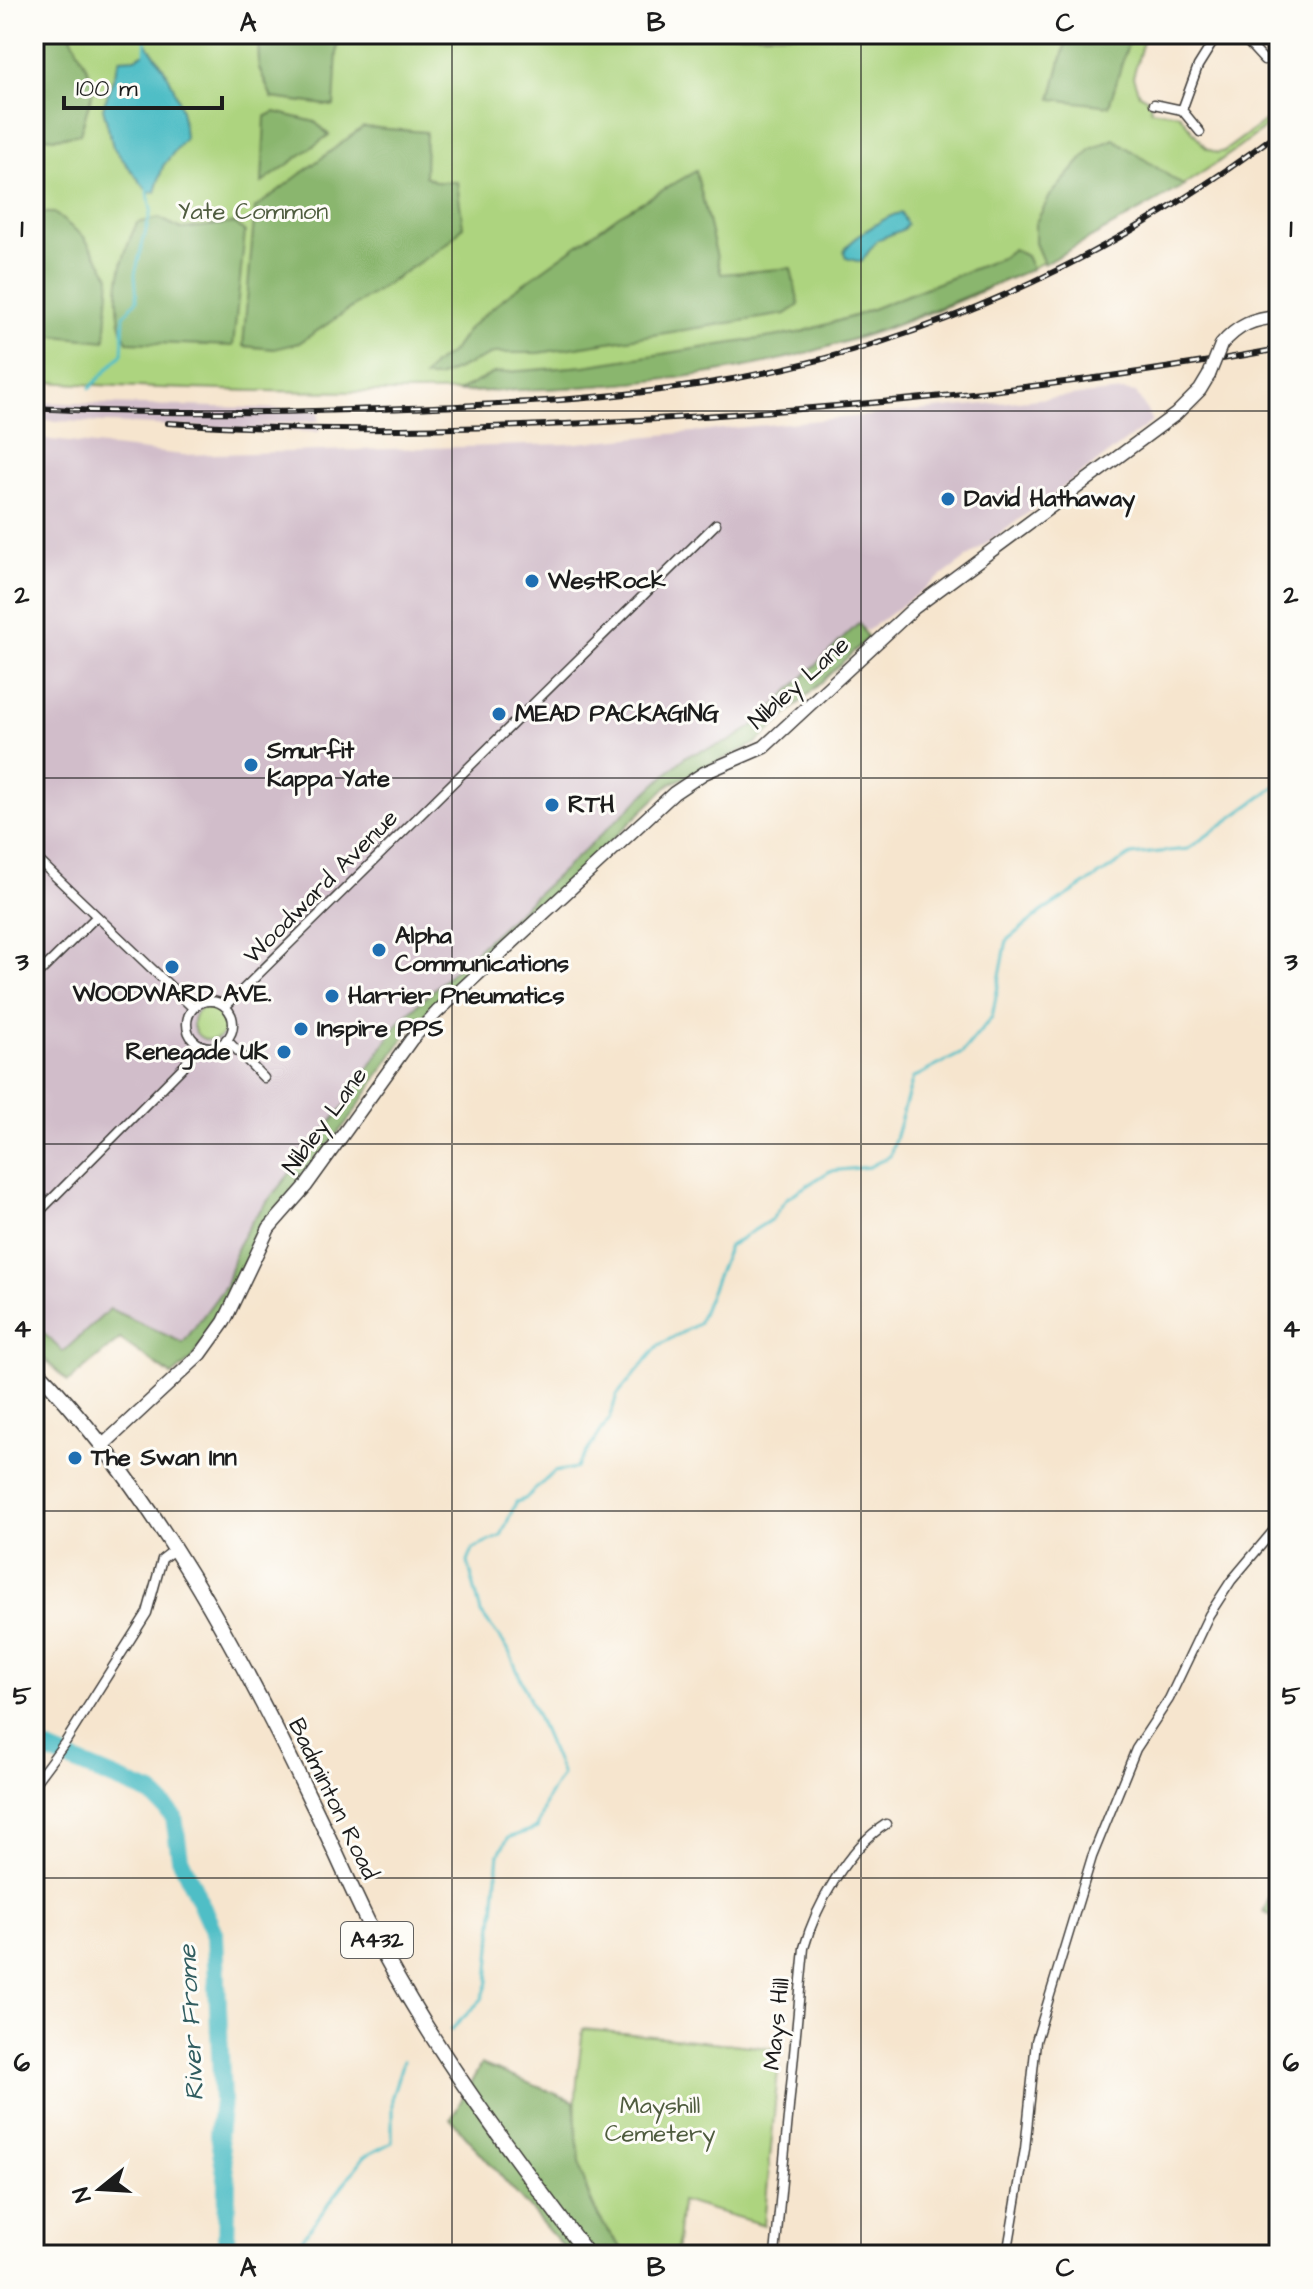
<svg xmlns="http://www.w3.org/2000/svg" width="1313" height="2289" font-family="'Architects Daughter',sans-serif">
<rect width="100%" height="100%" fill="#fdfcf7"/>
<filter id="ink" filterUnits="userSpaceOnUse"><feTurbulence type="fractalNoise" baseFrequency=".0125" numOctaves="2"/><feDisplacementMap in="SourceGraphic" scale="16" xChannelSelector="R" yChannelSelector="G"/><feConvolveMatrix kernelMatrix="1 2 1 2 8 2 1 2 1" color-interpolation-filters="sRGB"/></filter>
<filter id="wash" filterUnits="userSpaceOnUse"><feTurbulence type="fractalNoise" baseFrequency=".006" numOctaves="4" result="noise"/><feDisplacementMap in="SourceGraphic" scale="32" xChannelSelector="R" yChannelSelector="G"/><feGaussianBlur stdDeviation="1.8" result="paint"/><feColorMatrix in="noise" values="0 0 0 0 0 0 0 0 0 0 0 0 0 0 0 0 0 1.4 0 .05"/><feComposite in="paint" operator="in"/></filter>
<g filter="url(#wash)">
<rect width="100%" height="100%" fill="#f6e5ce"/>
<path fill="#d1bdca" d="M 1123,391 L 1136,393 L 1153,421 L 867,631 L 859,624 L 752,727 L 728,742 L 686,756 L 399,1022 L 342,1109 L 237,1247 L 226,1285 L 182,1343 L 110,1309 L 63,1352 L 34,1324 L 34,438 L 182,455 L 567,444 Z
M 34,402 L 319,410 L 319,421 L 253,424 L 319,426 L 319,432 L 34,420 Z"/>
<path fill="#add47f" stroke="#64784e" stroke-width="2" d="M 34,34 L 1145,34 L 1133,77 L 1139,94 L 1150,100 L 1151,110 L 1179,114 L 1206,148 L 1217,153 L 1224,151 L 1279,111 L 1279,116 C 1225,162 1165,197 1103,231 C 1012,281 914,325 813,351 C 668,389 517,393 369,392 C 257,392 146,389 34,381 Z
M193 1023a17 17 0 1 1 34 0a17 17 0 1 1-34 0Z
M 583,2029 L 780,2049 L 764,2225 L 681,2201 L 676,2255 L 628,2255 C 564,2189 572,2113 583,2029 Z"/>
<path fill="#8ab66e" stroke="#536945" stroke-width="2" d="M 34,34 L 70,34 L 95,84 L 80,134 L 56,138 L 34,136 Z
M 258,34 L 338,34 L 334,106 L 272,98 L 259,68 Z
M 1068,34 L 1131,34 L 1109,106 L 1051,99 Z
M 275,112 L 315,122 L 329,135 L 262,183 L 265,117 Z
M 363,127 L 426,132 L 425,176 L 436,182 L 457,182 L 463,227 L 448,243 L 299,343 L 274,349 L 243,346 L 255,208 Z
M 1114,139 L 1184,186 L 1044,264 L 1035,243 L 1035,224 L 1050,196 L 1091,149 Z
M 696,171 L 721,274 L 791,268 L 799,305 L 786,314 L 539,353 L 494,353 L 438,378 L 424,378 L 433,365 L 452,352 L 469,328 L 505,297 L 619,215 Z
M 34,213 L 54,213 L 84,237 L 110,276 L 105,341 L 34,334 Z
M 159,218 L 181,229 L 235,223 L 245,232 L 233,346 L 127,342 C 109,306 120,258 137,223 Z
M 1013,249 L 1026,256 L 1032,269 C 960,299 889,330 814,351 C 699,383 576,389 457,392 L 494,373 L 584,366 L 798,333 L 854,316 L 1001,258 Z
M 34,363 L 49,372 L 46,397 L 34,396 Z
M 859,623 L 868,638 L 757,743 L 670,784 L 526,923 L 431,1008 L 404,1037 L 351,1117 L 260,1230 L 223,1310 L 191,1360 L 172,1376 L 120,1339 L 68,1382 L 34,1349 L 34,1324 L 63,1352 L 110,1309 L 183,1343 L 226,1285 L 237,1247 L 253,1219 L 342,1109 L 399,1022 L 686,756 L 728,742 L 752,727 Z
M 1279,1877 L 1279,1920 L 1263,1912 Z
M 481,2064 L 574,2101 C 580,2167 579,2205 628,2255 L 570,2255 L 451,2119 Z"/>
<path fill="#50bec6" stroke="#366d71" stroke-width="2" d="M 145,42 C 169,71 183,100 185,138 L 163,166 L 155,192 L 149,193 L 113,147 L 103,108 L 120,59 L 135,58 L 145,53 Z
M 901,213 L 907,224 L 904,229 L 877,240 L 861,262 L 846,258 L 844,252 C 848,240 889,214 901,213 Z"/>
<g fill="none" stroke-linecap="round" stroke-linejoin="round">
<path stroke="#50bec6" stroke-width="3" d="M 145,53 L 146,34
M 90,388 L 122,354 L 124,315 L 137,300 L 135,274 L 151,210 L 147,187
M 451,2030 L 482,1999 L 488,1982 L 499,1853 L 508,1838 L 537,1828 L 546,1800 L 562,1775 L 508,1649 L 481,1613 L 468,1562 L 473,1549 L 501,1536 L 516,1502 L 525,1499 L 554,1472 L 576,1468 L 610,1418 L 617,1395 L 659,1345 L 698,1324 L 729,1246 L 772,1219 L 787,1198 L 830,1171 L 869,1167 L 890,1156 L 913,1078 L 962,1053 L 992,1017 L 1007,940 L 1043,911 L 1131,855 L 1188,849 L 1279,784
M 290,2255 L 364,2157 L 392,2142 L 392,2096 L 403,2061"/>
<path stroke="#50bec6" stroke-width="18" d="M 34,1736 L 42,1748 L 152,1794 L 174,1817 L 180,1858 L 215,1935 L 222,2101 L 218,2135 L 227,2183 L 226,2255"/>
</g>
</g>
<g filter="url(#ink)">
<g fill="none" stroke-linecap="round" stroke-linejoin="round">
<g stroke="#3d3a37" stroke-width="11">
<path id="street" d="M 1240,34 L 1264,60
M 1154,104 L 1182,110 L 1200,132
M 1182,110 L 1198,66 L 1218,34
M 34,856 L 193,1008
M 34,978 L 97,916
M187 1024a23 23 0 1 1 46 0a23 23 0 1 1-46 0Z
M 225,1007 L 716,524
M 226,1039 L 264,1078
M 34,1217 L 184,1066 L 199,1044
M 34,1784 L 66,1741 L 147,1613 L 162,1559 L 175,1549
M 775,2255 L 804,1948 C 816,1905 848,1848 886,1824
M 1007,2255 L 1025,2149 L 1036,2041 L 1092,1857 L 1136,1749 L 1169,1699 L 1209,1615 L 1231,1581 L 1279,1524"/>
</g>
<g stroke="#3d3a37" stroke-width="15">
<path id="secondary" d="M 1221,345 C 1238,325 1253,319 1279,317
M 102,1446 L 201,1354 L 224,1322 L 269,1228 L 306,1186 L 411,1040 L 437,1012 L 674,793 L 704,773 L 764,747 L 914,608 L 1176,414 L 1200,390 L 1209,375"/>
</g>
<g stroke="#3d3a37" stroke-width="17">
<path id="primary" d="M 34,1367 C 154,1491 238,1649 312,1803 C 337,1853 358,1906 385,1956 C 443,2063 515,2158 588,2255"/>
</g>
<use href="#street" stroke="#fff" stroke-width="8"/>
<use href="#secondary" stroke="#fff" stroke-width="12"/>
<use href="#primary" stroke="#fff" stroke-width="14"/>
<g stroke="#1c1c1c" stroke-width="6">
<path id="rail" d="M 34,408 C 159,415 283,413 408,408 C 508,404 610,399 709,383 C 917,350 1112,259 1279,132
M 168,423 C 347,435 525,428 704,416 C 897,403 1089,384 1279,349"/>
</g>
<use href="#rail" stroke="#fdfcf7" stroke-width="3" stroke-dasharray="9" stroke-linecap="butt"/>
<g stroke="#3d3a37" stroke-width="15" stroke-linecap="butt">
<path id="secondary-bridge" d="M 1209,375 L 1221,345"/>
</g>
<use href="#secondary-bridge" stroke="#fff" stroke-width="12"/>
</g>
</g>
<path fill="none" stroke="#1c1c1c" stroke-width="2" stroke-opacity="0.55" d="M 452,34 L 452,2255M 861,34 L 861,2255M 34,411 L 1279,411M 34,778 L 1279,778M 34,1144 L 1279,1144M 34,1511 L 1279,1511M 34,1878 L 1279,1878"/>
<g fill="#1f6fb2" stroke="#fdfcf7" stroke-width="3">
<circle cx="948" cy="499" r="8"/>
<circle cx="532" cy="581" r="8"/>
<circle cx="499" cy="714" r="8"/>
<circle cx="251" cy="765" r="8"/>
<circle cx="552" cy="805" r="8"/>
<circle cx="379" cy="950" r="8"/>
<circle cx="172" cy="967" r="8"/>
<circle cx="332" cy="996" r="8"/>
<circle cx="301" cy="1029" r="8"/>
<circle cx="284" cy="1052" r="8"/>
<circle cx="75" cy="1458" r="8"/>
</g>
<g text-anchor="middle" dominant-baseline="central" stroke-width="6" stroke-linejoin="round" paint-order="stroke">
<rect fill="#fdfcf7" stroke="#605f5e" stroke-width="2" x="341" y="1922" width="72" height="36" rx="6"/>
<g font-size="22" font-weight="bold" fill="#1c1c1c">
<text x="377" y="1940">A432</text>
</g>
<g font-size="24" fill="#4f5c3f" stroke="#fdfcf7">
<text x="253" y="212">Yate Common</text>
<text x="660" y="2106">Mayshill<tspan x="660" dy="28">Cemetery</tspan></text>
</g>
<g font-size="24" font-weight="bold" fill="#1c1c1c" stroke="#fdfcf7" text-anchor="start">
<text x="964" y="499">David Hathaway</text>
<text x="548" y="581">WestRock</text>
<text x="515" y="714">MEAD PACKAGING</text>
<text x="267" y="751">Smurfit<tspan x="267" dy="28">Kappa Yate</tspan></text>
<text x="568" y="805">RTH</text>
<text x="395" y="936">Alpha<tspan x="395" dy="28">Communications</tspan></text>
<text x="172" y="994" text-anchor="middle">WOODWARD AVE.</text>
<text x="348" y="996">Harrier Pneumatics</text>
<text x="317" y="1029">Inspire PPS</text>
<text x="268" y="1052" text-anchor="end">Renegade UK</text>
<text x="91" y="1458">The Swan Inn</text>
</g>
<g font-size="24" fill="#1c1c1c" stroke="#fdfcf7">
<text transform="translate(799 683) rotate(-42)">Nibley Lane</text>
<text transform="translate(321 887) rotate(-45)">Woodward Avenue</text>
<text transform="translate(325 1121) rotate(-54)">Nibley Lane</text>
<text transform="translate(333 1799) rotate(64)">Badminton Road</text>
<text transform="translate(777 2024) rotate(-84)">Mays Hill</text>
</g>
<g font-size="26" font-style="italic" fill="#315d60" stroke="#fdfcf7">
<text transform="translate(191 2023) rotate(-93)">River Frome</text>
</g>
</g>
<rect width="1313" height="2289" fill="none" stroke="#fdfcf7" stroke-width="88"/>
<g transform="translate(100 2189) rotate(252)" stroke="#fdfcf7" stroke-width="6" paint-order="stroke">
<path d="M0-6L14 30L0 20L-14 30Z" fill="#1c1c1c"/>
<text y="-12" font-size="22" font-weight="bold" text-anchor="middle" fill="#1c1c1c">N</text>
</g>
<path d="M64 96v12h158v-12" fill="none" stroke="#1c1c1c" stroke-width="4"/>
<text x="76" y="96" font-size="24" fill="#1c1c1c" stroke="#fdfcf7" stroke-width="6" paint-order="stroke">100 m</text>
<rect x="44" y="44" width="1225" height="2201" fill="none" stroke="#1c1c1c" stroke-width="3"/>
<g font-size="26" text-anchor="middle" font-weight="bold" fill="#1c1c1c">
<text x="248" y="31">A</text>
<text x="656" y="31">B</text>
<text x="1065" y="31">C</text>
<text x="22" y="237">1</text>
<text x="1291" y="237">1</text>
<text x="22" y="603">2</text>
<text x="1291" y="603">2</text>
<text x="22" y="970">3</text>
<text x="1291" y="970">3</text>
<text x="22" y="1337">4</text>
<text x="1291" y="1337">4</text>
<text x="22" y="1704">5</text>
<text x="1291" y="1704">5</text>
<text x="22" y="2071">6</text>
<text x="1291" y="2071">6</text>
<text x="248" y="2276">A</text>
<text x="656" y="2276">B</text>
<text x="1065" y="2276">C</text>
</g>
</svg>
